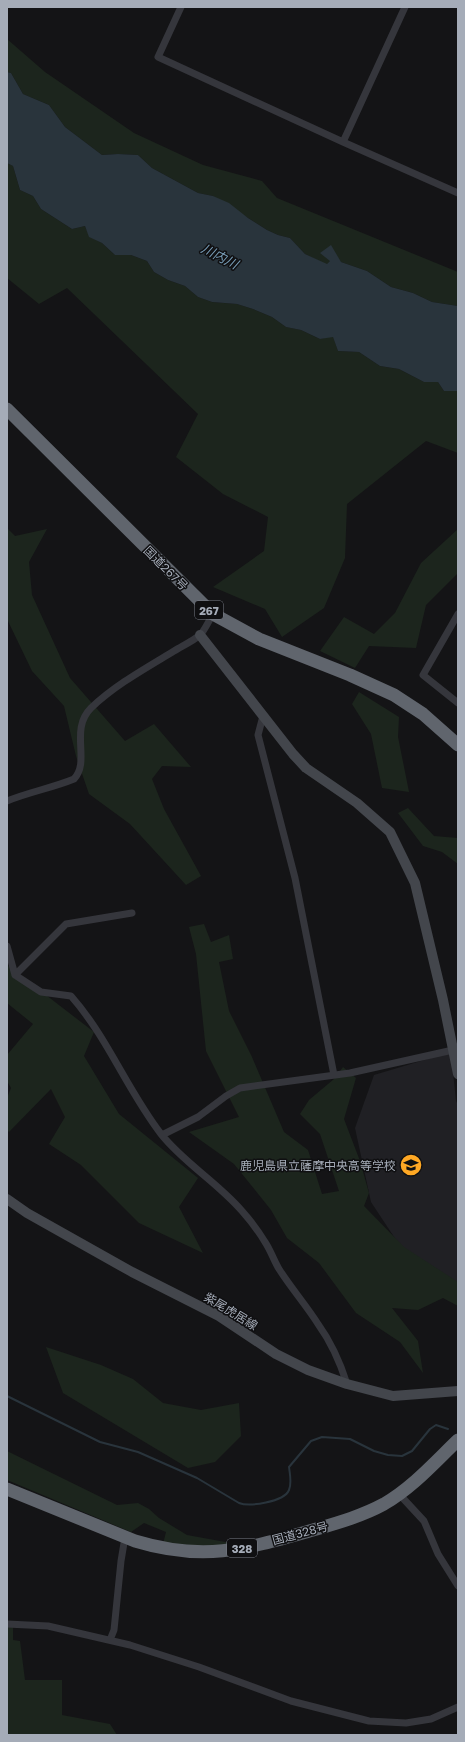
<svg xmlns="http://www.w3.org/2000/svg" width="465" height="1742" font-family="'Golos Text','Noto Sans JP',sans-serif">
<rect width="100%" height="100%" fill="#141416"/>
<path fill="#202024" d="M 451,1052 L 456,1101 L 458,1105 L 458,1287 L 404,1252 L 371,1202 L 355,1128 L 374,1075 Z"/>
<path fill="#1c251d" d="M 7,39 L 45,72 L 134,133 L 203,165 L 262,181 L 277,198 L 458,272 L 458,306 L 432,302 L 413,293 L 391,287 L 367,271 L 341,262 L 330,261 L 327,265 L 305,254 L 290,238 L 278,235 L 267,230 L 213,196 L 198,193 L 152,168 L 138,155 L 118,154 L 102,155 L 65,127 L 49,105 L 23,94 L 11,73 L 7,72 Z
M 7,163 L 13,166 L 20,190 L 33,196 L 41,209 L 72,229 L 85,226 L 90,237 L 102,243 L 115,255 L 131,255 L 147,261 L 154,272 L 168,280 L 185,286 L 198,297 L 212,302 L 237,304 L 253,309 L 272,317 L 286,327 L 301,330 L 320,339 L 333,336 L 338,351 L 359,352 L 380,366 L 399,369 L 424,382 L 438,382 L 444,391 L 458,391 L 458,453 L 426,441 L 347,504 L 345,558 L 324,608 L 282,637 L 265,609 L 213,587 L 264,551 L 268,517 L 223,494 L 176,457 L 198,414 L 67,288 L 39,304 L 7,278 Z
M 7,528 L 15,536 L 47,529 L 29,562 L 32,595 L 70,678 L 125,741 L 154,724 L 191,767 L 162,766 L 152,779 L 164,809 L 201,876 L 186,885 L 130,824 L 89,794 L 76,756 L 64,706 L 32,671 L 7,619 Z
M 458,529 L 458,573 L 426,605 L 416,648 L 369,646 L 355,668 L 320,651 L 344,617 L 374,634 L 395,613 L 421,563 Z
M 359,692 L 399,717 L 398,737 L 409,792 L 382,788 L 371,734 L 352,704 Z
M 408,808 L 434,836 L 458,838 L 458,864 L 442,852 L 423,846 L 398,813 Z
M 204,924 L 211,942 L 229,935 L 233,959 L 219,962 L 229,1011 L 252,1057 L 284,1132 L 308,1150 L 322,1194 L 339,1191 L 320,1134 L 300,1114 L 309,1100 L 334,1079 L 343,1067 L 356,1078 L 344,1119 L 360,1161 L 369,1193 L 364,1206 L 404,1247 L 458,1282 L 458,1306 L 443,1298 L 418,1310 L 392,1308 L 418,1341 L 423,1373 L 400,1342 L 356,1313 L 319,1263 L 287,1238 L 271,1210 L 234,1164 L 189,1132 L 239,1117 L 206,1051 L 196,954 L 189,927 Z
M 7,965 L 94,1032 L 84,1056 L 119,1114 L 198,1178 L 179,1207 L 203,1253 L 139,1223 L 81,1165 L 49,1144 L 65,1117 L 51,1089 L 9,1132 L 7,1130 L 7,1098 L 11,1088 L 7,1081 L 7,1055 L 33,1024 L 7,1003 Z
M 46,1347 L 101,1365 L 133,1379 L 163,1403 L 201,1410 L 239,1403 L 241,1436 L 215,1462 L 188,1468 L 63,1393 Z
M 7,1451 L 117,1505 L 138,1503 L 149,1509 L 159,1518 L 187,1535 L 231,1543 L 210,1548 L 163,1544 L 166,1532 L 144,1523 L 131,1532 L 7,1480 Z
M 7,1627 L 13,1627 L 13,1640 L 20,1641 L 25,1680 L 62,1680 L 62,1715 L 110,1724 L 117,1735 L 7,1735 Z"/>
<path fill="#29343c" d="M 7,72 L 11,73 L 23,94 L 49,105 L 65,127 L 102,155 L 118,154 L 138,155 L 152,168 L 198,193 L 213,196 L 229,203 L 248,218 L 267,230 L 278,235 L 290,238 L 305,254 L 327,264 L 330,261 L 320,253 L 331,245 L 341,262 L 367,271 L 391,287 L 413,293 L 432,302 L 458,306 L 458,391 L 444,391 L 438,382 L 424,382 L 399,369 L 380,366 L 359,352 L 338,351 L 333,337 L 320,339 L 301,330 L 286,327 L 272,317 L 253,309 L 237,304 L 212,302 L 198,297 L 185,286 L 168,280 L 154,272 L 147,261 L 131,255 L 115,255 L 102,243 L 89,237 L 85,226 L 72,229 L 41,209 L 33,196 L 20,190 L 13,166 L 7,163 Z"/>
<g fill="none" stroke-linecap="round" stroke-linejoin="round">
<path stroke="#29343c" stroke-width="2" d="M 7,1396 L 100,1442 L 138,1452 L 197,1478 L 239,1503 C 249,1507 284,1502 289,1490 C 292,1483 290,1475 289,1467 L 311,1441 L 322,1437 L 350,1439 L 374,1451 L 388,1455 L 402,1456 L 412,1451 L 430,1429 L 436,1425 L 448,1429"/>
<path stroke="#35363c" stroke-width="7" d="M 181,7 L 158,57 L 343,142 L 458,193
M 343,142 L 405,7
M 458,614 L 423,675 L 458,703
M 263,716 L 258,735 L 295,878 L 334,1075
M 7,801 C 29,792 52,788 74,779 C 91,761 69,730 91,708 C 115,685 146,668 174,651 C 182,646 193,641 200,635 C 205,630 209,620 213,614
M 7,946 L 15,975 L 41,992 L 71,996 C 108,1038 127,1090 161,1134 C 184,1163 217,1182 242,1211 C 250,1220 259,1232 265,1242 C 271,1251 274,1261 279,1269 C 291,1288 306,1305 318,1324 C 331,1342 340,1362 347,1384
M 15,975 L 66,924 L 132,913
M 162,1135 L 198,1117 L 226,1096 L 240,1088 L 350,1073 L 453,1050
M 399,1494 L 424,1521 L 438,1554 L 458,1586
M 7,1624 L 48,1626 L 130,1645 L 199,1667 L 291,1701 L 369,1721 L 406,1723 L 431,1719 L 458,1707
M 110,1640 L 114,1630 L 121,1561 L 125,1537"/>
<path stroke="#43464c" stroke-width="10" d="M 200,635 L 293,754 L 306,768 L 357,803 L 390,832 L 415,883 L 443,1000 L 458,1074
M 7,1199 L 27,1213 L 132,1272 L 219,1316 L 276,1354 L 308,1370 L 347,1384 L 393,1396 L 458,1391"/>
<path stroke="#60656d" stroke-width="13" d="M 7,409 L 213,614 L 259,639 L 350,675 L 394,695 L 423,714 L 458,745
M 7,1489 L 135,1541 C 204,1562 246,1549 313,1530 C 337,1523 362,1516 384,1504 C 413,1487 434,1463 458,1440"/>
</g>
<defs>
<g id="school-disc" transform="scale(1.15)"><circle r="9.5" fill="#ffa824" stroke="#0f0f11"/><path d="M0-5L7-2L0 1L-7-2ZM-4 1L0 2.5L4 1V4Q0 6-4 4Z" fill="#111"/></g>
</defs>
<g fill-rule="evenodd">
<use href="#school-disc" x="411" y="1165"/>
</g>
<g text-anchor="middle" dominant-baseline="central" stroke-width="3" stroke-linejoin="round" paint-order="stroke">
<g fill="#0f0f11" stroke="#787d86" stroke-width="1">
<rect x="195" y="601" width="28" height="18" rx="3"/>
<rect x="227" y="1539" width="30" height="18" rx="3"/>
</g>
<g font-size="11" font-weight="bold" fill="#a5acb8">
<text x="209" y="610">267</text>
<text x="242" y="1548">328</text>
</g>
<g font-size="12" fill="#a5acb8" stroke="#0f0f11">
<text transform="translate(166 568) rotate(45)">国道267号</text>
<text transform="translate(231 1311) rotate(31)">紫尾虎居線</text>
<text transform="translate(300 1533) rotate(-15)">国道328号</text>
</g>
<g font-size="12" fill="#a5acb8" stroke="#0f0f11" text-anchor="end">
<text x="396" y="1165">鹿児島県立薩摩中央高等学校</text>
</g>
<g font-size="13" font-style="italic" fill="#789db7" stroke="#0f0f11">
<text transform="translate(220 256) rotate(27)">川内川</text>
</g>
</g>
<rect width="465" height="1742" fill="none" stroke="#a5acb8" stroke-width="16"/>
</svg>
